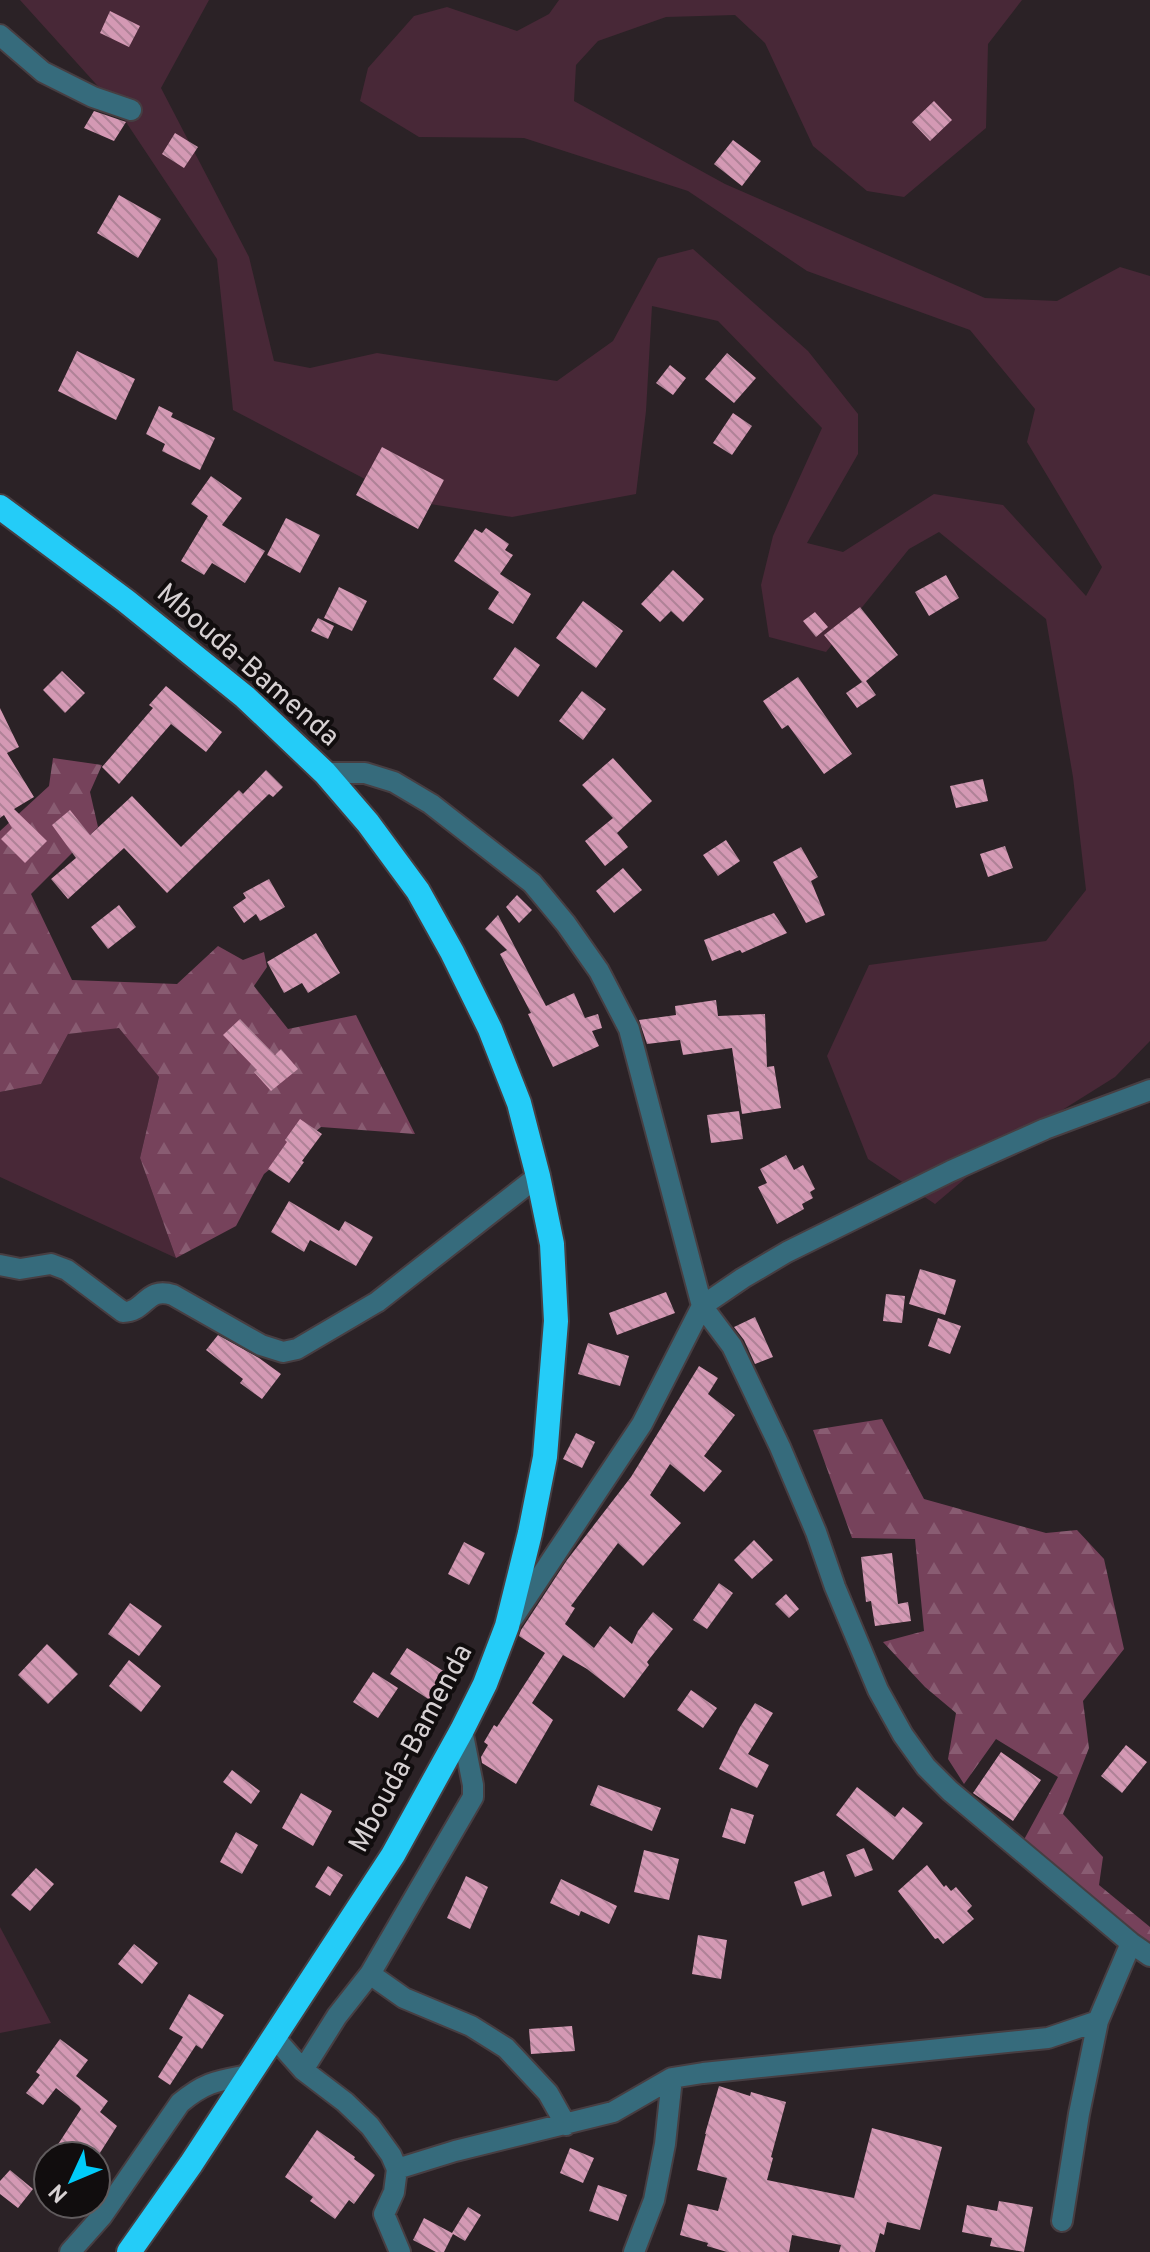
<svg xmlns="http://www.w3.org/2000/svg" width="1150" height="2252" font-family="Overpass,sans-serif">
<defs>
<pattern id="forest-firs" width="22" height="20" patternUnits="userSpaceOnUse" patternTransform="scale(2)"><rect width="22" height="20" fill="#76425b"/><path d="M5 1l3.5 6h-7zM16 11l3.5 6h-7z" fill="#895c72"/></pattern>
<pattern id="building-back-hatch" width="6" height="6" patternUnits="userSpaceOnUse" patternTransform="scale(2)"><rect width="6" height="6" fill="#d499b4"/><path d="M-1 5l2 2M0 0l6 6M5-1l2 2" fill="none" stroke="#af8297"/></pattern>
</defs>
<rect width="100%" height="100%" fill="#2b2226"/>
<path fill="#482837" d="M 20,0 L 209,0 L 161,88 L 249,257 L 274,361 L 310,368 L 377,353 L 557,381 L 613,341 L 658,258 L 693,249 L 808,351 L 858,414 L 858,454 L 807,543 L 843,552 L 934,494 L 1003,505 L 1086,596 L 1102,567 L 1027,442 L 1035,409 L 970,330 L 807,271 L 688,191 L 524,138 L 419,137 L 360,101 L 368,68 L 414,16 L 447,7 L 517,31 L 549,14 L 559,0 L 1022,0 L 988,44 L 986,128 L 904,197 L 867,191 L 813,146 L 765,43 L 735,15 L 666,17 L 598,41 L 576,65 L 574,101 L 725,184 L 985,298 L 1057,301 L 1120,267 L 1150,276 L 1150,1041 L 1115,1077 L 1000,1149 L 935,1204 L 868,1159 L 827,1056 L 869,965 L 1046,941 L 1086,890 L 1073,777 L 1046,619 L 939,532 L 909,549 L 826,652 L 769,637 L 761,585 L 773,536 L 822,428 L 718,321 L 652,306 L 646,411 L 636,494 L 512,517 L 405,500 L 233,410 L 217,259 L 114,104 Z
M 119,1027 L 159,1077 L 140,1158 L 176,1258 L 0,1177 L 0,1092 L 41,1084 L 68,1034 Z
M 0,1927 L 51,2023 L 0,2033 Z"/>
<path fill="url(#forest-firs)" d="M 53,758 L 102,765 L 90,792 L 98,827 L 31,894 L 72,980 L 177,984 L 218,946 L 243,960 L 264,952 L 267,967 L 254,986 L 288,1029 L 356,1015 L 415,1134 L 321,1127 L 264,1174 L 236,1226 L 176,1258 L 140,1158 L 159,1077 L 119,1028 L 68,1034 L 41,1084 L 0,1092 L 0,831 L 49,786 Z
M 882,1419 L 924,1499 L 1046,1533 L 1077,1530 L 1104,1559 L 1124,1649 L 1083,1701 L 1089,1748 L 1063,1814 L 1103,1857 L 1099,1885 L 1150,1927 L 1150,1963 L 1060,1897 L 1020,1847 L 1058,1777 L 996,1739 L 964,1784 L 948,1759 L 956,1713 L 925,1687 L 883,1642 L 924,1631 L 915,1539 L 852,1538 L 813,1430 Z"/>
<path fill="url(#building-back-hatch)" d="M 110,11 L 140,26 L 129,47 L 100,33 Z
M 934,101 L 952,120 L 930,141 L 912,122 Z
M 94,111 L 126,122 L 114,141 L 84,128 Z
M 175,133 L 198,147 L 184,168 L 162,154 Z
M 733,140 L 761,161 L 742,186 L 714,164 Z
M 119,195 L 161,219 L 138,258 L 97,233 Z
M 77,351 L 135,379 L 116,420 L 58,391 Z
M 727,353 L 756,378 L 734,403 L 705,379 Z
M 670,365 L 686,378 L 673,395 L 656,383 Z
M 159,406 L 173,413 L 171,417 L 215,438 L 200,470 L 162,451 L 165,444 L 146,434 Z
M 733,413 L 752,426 L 732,455 L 713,443 Z
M 382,447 L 444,480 L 418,529 L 356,495 Z
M 211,476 L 242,498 L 222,525 L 265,551 L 245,583 L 212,563 L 204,575 L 181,561 L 208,516 L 191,504 Z
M 286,518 L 320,535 L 300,573 L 267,555 Z
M 486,528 L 509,544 L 505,550 L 513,555 L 500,574 L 531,594 L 513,624 L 488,609 L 499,592 L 454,561 L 475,529 L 482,533 Z
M 673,570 L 704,599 L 683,622 L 671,611 L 660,622 L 641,604 Z
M 946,575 L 959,598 L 929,616 L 915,592 Z
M 339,587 L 367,601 L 352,631 L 324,618 Z
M 583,601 L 623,631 L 596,668 L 556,638 Z
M 860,607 L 898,655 L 866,681 L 876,695 L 857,708 L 846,693 L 862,682 L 824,635 Z
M 815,612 L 828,627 L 816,637 L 803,621 Z
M 318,618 L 334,626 L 328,639 L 311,631 Z
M 515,647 L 540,665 L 518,697 L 493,679 Z
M 62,671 L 85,693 L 65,713 L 43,690 Z
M 798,677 L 852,754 L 824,774 L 788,725 L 782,729 L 763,701 Z
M 166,686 L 222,732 L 206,752 L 171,724 L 119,784 L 102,767 L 153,708 L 149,705 Z
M 582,691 L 606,709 L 583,740 L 559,721 Z
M 0,708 L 19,747 L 7,753 L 34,797 L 14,809 L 47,841 L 25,863 L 1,839 L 12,828 L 4,815 L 0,818 Z
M 613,758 L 652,801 L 617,833 L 628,847 L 605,866 L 585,841 L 613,818 L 582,785 Z
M 266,770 L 283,787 L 273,797 L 269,794 L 167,893 L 124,848 L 68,899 L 51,879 L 76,858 L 52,825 L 70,810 L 90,835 L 132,796 L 181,847 L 239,790 L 243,794 Z
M 983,779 L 988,801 L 956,808 L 950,786 Z
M 726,840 L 740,861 L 718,876 L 703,855 Z
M 1005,846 L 1013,868 L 988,877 L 980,854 Z
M 801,847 L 818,877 L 811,881 L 825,915 L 806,923 L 773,862 Z
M 623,868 L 642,890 L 614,913 L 596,891 Z
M 269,879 L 285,907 L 260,921 L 256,914 L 244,923 L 233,907 L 246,898 L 243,893 Z
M 517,895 L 532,910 L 519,923 L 506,907 Z
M 119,905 L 136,927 L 108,949 L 91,927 Z
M 774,913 L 787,933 L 742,953 L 740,950 L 712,961 L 704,940 Z
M 498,915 L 546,1006 L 574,993 L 585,1018 L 598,1014 L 602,1028 L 592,1031 L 599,1046 L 553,1067 L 528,1014 L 531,1013 L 500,954 L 507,950 L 485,929 Z
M 316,933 L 340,973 L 308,993 L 302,983 L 284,993 L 267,962 Z
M 716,1000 L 718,1016 L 765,1014 L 767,1067 L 774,1066 L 781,1108 L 742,1114 L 732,1048 L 683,1055 L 680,1040 L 647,1044 L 639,1020 L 676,1015 L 675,1006 Z
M 240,1019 L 275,1055 L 281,1049 L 298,1069 L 271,1091 L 254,1072 L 257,1070 L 223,1035 Z
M 739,1111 L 743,1139 L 711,1143 L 707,1115 Z
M 300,1119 L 322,1134 L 302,1161 L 304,1162 L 289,1183 L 268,1169 L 287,1142 L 285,1140 Z
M 786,1155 L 794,1170 L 803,1165 L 815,1189 L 810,1192 L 813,1198 L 802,1204 L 804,1209 L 777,1224 L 758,1187 L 767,1183 L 760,1169 Z
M 289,1201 L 339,1231 L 345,1221 L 373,1237 L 356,1266 L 310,1240 L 304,1252 L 271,1232 Z
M 920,1269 L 956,1280 L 945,1315 L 909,1304 Z
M 666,1292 L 675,1313 L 617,1335 L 609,1313 Z
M 886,1294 L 905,1296 L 902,1323 L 883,1321 Z
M 755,1317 L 773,1357 L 755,1364 L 744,1340 L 734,1327 Z
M 938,1318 L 961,1326 L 950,1354 L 928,1346 Z
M 218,1335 L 259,1358 L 281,1374 L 262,1399 L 240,1383 L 243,1379 L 206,1350 Z
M 588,1343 L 629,1356 L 620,1386 L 578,1374 Z
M 699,1366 L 718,1378 L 708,1394 L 735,1415 L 704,1456 L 722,1471 L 704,1492 L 670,1464 L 650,1495 L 681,1523 L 643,1566 L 618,1543 L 571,1606 L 575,1608 L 565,1624 L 594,1648 L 610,1626 L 632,1644 L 638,1631 L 653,1612 L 673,1629 L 647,1662 L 649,1665 L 624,1698 L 587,1669 L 563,1655 L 532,1703 L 553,1720 L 516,1784 L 482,1763 L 481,1757 L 488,1745 L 484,1742 L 494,1725 L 497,1727 L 545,1653 L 519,1636 L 521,1630 L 567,1560 L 631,1477 Z
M 576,1433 L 595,1442 L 582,1468 L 563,1459 Z
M 754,1540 L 773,1560 L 752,1579 L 734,1560 Z
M 464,1542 L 485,1553 L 469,1585 L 448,1574 Z
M 892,1553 L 898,1604 L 908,1602 L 911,1621 L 875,1626 L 871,1601 L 866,1602 L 861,1557 Z
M 719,1583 L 733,1593 L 707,1629 L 693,1620 Z
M 786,1594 L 799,1609 L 789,1618 L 775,1604 Z
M 130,1603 L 162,1626 L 139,1656 L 108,1634 Z
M 47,1644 L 78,1674 L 48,1704 L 18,1675 Z
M 407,1648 L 456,1679 L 439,1706 L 390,1674 Z
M 129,1660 L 161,1686 L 141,1712 L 109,1686 Z
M 373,1672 L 398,1688 L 378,1718 L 353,1702 Z
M 691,1690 L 717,1708 L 703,1728 L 677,1710 Z
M 755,1703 L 773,1713 L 748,1754 L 769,1765 L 757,1788 L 719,1769 L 740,1727 Z
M 1126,1745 L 1147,1762 L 1122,1793 L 1101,1776 Z
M 1001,1752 L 1041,1780 L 1013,1821 L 973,1793 Z
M 232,1770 L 260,1791 L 251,1804 L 223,1782 Z
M 598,1785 L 661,1808 L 652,1831 L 590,1805 Z
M 857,1787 L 895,1817 L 903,1807 L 923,1823 L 893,1860 L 836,1815 Z
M 301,1793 L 332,1811 L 313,1846 L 282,1828 Z
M 731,1808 L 754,1815 L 745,1844 L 722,1837 Z
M 236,1832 L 258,1845 L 242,1874 L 220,1862 Z
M 864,1848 L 873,1870 L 855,1877 L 846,1855 Z
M 644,1850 L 679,1859 L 669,1900 L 634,1892 Z
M 927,1865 L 944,1887 L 946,1885 L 951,1891 L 956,1887 L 972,1906 L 967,1911 L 974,1919 L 943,1944 L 938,1938 L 935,1939 L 898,1891 Z
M 328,1866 L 343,1875 L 330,1896 L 315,1887 Z
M 36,1868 L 54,1884 L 30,1911 L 11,1895 Z
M 824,1871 L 832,1896 L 802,1906 L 794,1882 Z
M 466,1876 L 488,1887 L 470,1929 L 447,1918 Z
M 561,1879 L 617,1906 L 609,1924 L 581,1911 L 579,1916 L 550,1903 Z
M 698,1935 L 727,1940 L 721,1979 L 692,1974 Z
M 134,1944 L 158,1963 L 142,1984 L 118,1964 Z
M 189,1994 L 224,2015 L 202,2049 L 196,2045 L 170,2085 L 158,2077 L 183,2037 L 169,2029 Z
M 572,2026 L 575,2051 L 531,2054 L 529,2029 Z
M 60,2039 L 88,2060 L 76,2076 L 108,2101 L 100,2112 L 117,2126 L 98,2156 L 65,2156 L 55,2149 L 81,2109 L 79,2106 L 56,2088 L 43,2105 L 26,2093 L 40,2075 L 36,2072 Z
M 719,2086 L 750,2096 L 751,2092 L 786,2102 L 771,2157 L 773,2158 L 767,2180 L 854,2198 L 872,2128 L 942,2147 L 920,2230 L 887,2222 L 884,2235 L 880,2233 L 875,2252 L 839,2252 L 841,2245 L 792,2235 L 789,2252 L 727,2252 L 707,2246 L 708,2243 L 680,2235 L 688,2204 L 718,2211 L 727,2178 L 697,2170 L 706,2134 L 705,2134 Z
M 317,2130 L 355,2157 L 354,2159 L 375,2175 L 354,2204 L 349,2200 L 335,2219 L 310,2201 L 313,2197 L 285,2177 Z
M 570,2148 L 594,2158 L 583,2183 L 560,2173 Z
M 10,2170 L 33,2189 L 18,2208 L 0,2194 L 0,2181 Z
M 598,2185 L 627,2195 L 618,2221 L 589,2211 Z
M 999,2201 L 1033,2207 L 1024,2252 L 990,2246 L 992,2238 L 962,2232 L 967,2205 L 997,2211 Z
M 468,2207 L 481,2215 L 465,2241 L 453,2234 L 444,2252 L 436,2252 L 413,2240 L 424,2218 L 452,2233 Z"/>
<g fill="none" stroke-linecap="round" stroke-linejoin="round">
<g stroke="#473e42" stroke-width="24">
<path id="minor" d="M 0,35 L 43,72 L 93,97 L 131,110
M 325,773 L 365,773 L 394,782 L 431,804 L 532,883 L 566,924 L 599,971 L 629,1029 L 702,1306 L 732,1346 L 780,1447 L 816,1532 L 835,1587 L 878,1690 L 903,1735 L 926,1767 L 950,1791 L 1131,1943 L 1150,1956
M 0,1265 L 20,1269 L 51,1264 L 67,1270 L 123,1312 C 146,1312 146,1286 173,1295 L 261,1345 L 283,1352 L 297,1349 L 377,1302 L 538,1176
M 513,1618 L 642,1424 L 702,1306 L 743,1278 L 787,1252 L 951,1171 L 1045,1129 L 1150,1090
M 370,1974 L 404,1998 L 471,2026 L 506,2048 L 548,2093 L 566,2125
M 273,2036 L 303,2070 L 345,2102 L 370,2126 L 391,2155 L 397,2169 L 394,2192 L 384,2214 L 400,2252
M 303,2070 L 337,2016 L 370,1974 L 473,1797 L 473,1785 L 462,1730
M 397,2169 L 455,2151 L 613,2112 L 672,2078 L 703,2073 L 1048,2038 L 1098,2021
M 1062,2221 L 1079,2114 L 1098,2021 L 1131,1943
M 70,2252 L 102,2216 L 180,2103 C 205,2082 217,2081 248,2075
M 634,2252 L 654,2200 L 665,2144 L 672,2078"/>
</g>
<g stroke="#473e42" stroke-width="28">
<path id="highway" d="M 0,507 L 126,601 L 245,697 L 325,773 L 368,823 L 418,891 L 452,952 L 490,1029 L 519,1103 L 538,1176 L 552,1244 L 556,1321 L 545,1457 L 530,1533 L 507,1626 L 485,1684 L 462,1730 L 393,1855 L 191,2164 L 129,2252"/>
</g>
<use href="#minor" stroke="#366b7c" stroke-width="20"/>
<use href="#highway" stroke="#24ccf8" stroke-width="24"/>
</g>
<g text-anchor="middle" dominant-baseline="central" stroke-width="8" stroke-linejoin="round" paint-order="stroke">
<g font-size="28" fill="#d7d1d3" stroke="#110d0e">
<text transform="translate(247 666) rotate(41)">Mbouda-Bamenda</text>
<text transform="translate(412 1749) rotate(-62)">Mbouda-Bamenda</text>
</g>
</g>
<g transform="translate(72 2180) rotate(226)"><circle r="38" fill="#110d0e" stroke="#605b5d" stroke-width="2"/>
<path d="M0-6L14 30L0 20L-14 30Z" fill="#00cbf9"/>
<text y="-12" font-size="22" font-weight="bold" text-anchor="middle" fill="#d7d1d3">N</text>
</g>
</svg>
